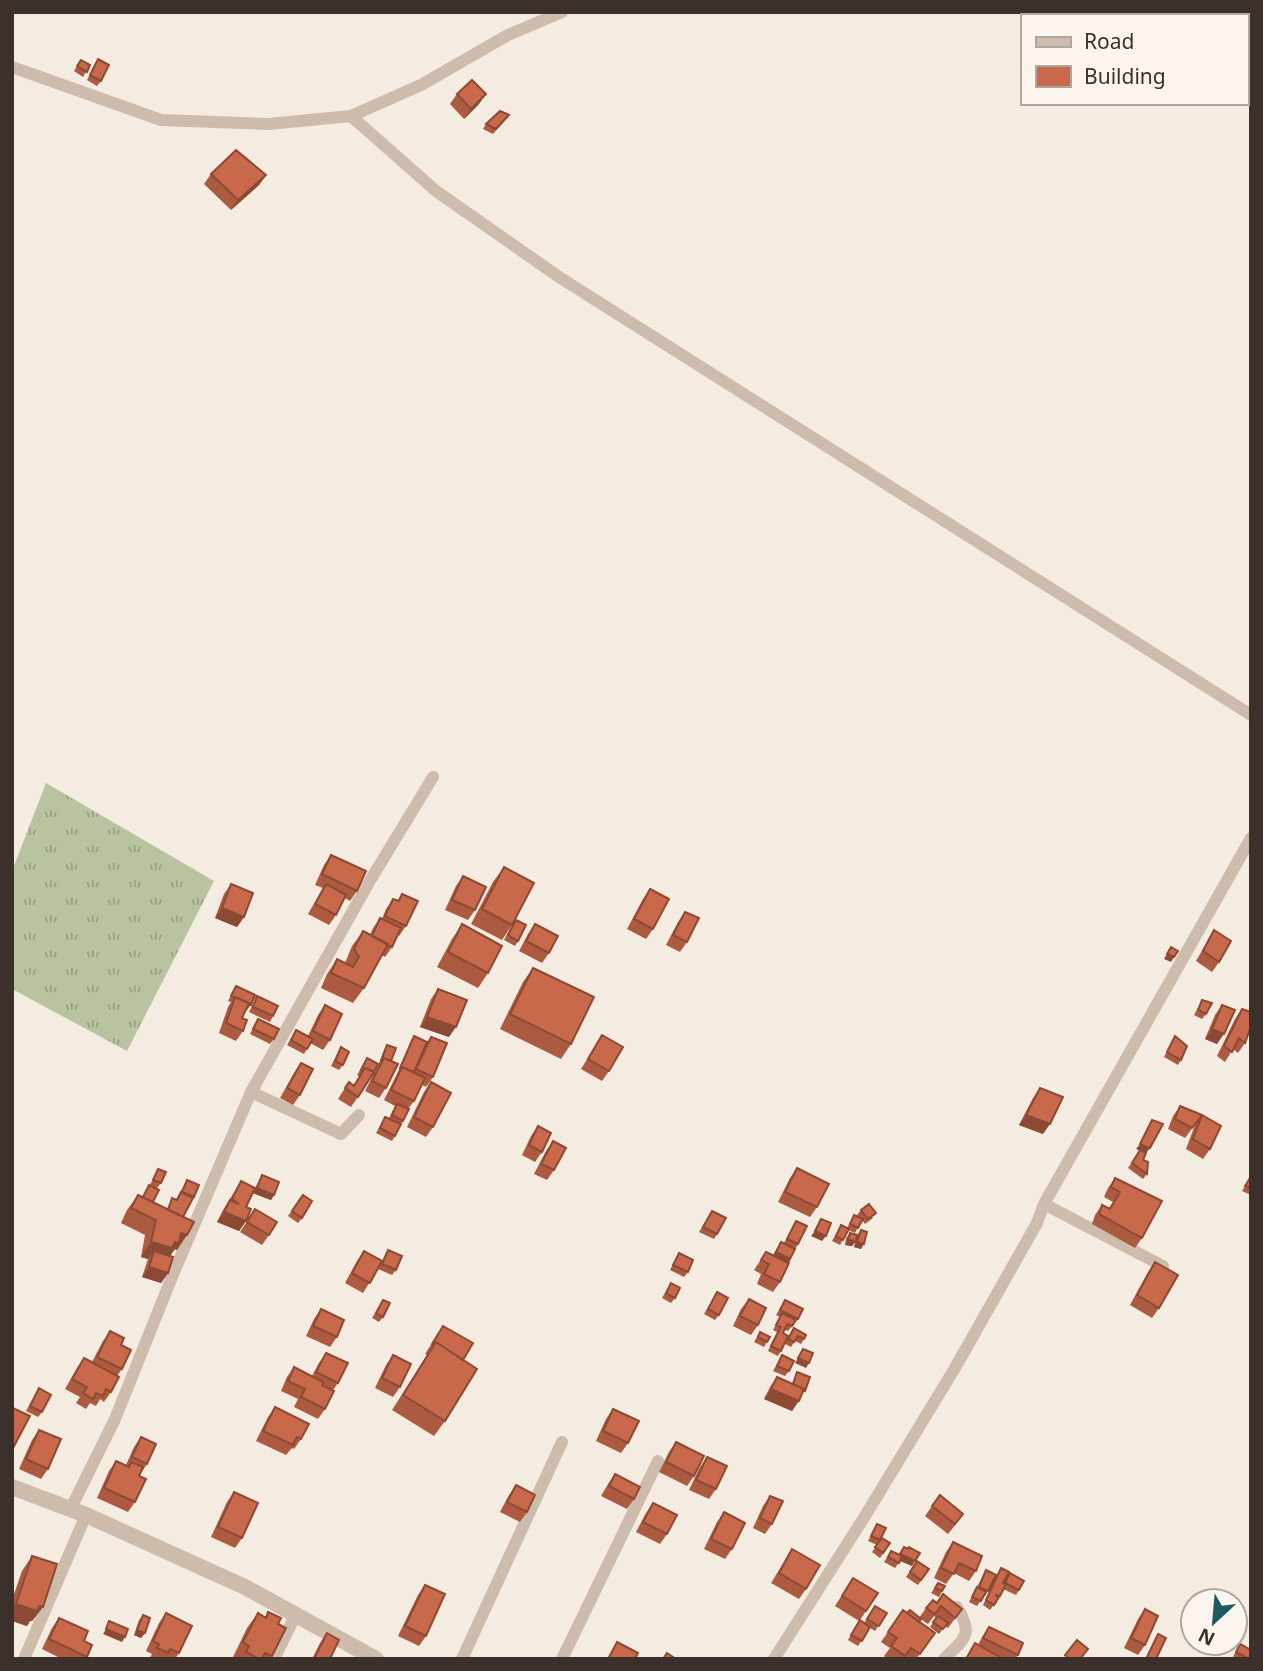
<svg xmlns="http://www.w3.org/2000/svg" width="1263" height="1671" font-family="'Noto Sans',sans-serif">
<defs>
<pattern id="grass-tufts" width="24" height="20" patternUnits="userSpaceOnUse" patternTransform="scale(1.75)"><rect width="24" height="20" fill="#b8c4a0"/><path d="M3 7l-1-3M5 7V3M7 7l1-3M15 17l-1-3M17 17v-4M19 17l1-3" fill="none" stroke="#97a083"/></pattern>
</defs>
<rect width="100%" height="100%" fill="#f4ebe1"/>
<path fill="url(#grass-tufts)" d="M 46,783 L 214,881 L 127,1051 L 12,989 L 12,871 Z"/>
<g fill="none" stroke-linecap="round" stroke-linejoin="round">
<path stroke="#cdbbac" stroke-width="12" d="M 12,67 L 161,120 L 269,124 L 351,116 L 421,85 L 508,35 L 562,12
M 351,116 L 436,191 L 559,277 L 1251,715
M 251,1092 L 341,1134 L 359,1115
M 1044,1204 L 1163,1266
M 71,1508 L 115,1419 L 174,1272 L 251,1092 L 368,884 L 433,777
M 24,1659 L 86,1515
M 274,1659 L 296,1614
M 462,1659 L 562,1442
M 562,1659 L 658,1461
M 774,1659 L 865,1516 L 955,1368 L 1037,1223 L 1044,1204 L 1251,838
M 944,1659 C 965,1638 974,1635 957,1607"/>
<path stroke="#cdbbac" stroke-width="16" d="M 12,1487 L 86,1515 L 245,1587 L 376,1659"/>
</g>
<path fill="#ac5a40" d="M 98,59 L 101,81 L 97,86 L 87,80 Z
M 81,60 L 90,65 L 83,77 L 74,71 Z
M 457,94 L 479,104 L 464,119 L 450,104 Z
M 509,115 L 493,134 L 483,129 L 486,124 Z
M 211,174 L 266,175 L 259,185 L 231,210 L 204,184 Z
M 331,855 L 357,891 L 350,901 L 345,898 L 336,915 L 329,925 L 308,914 L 323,888 L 315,885 L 324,865 Z
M 504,867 L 512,925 L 502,940 L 471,924 L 493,882 Z
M 463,876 L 475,910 L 468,920 L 445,910 L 456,886 Z
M 231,884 L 244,917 L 237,927 L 215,918 L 224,894 Z
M 650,889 L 653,929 L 646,939 L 627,929 L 643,899 Z
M 402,894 L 406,926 L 399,936 L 398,935 L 392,947 L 385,957 L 382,955 L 364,988 L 353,1003 L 321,988 L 327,974 L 337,959 L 345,963 L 352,946 L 363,931 L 370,935 L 373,928 L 380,918 L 382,919 L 386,909 L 393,899 L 397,901 Z
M 685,912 L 687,942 L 680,952 L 666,945 L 678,922 Z
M 462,924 L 488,973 L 478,988 L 437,967 L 452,939 Z
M 535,924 L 549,953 L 542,963 L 519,951 L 528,934 Z
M 512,925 L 518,941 L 515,946 L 504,940 Z
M 1214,930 L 1219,962 L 1212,972 L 1196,961 Z
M 533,968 L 571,1044 L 561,1059 L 500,1029 L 523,982 Z
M 236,986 L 251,1005 L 247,1010 L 246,1010 L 242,1018 L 243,1031 L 236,1041 L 219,1033 L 228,1007 L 231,1002 L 228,1001 Z
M 438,989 L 449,1037 L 420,1027 L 431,999 Z
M 257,996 L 273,1016 L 270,1022 L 249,1012 Z
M 1202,1000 L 1206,1014 L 1202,1019 L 1194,1015 Z
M 325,1005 L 330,1040 L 323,1050 L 310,1043 L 304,1054 L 287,1045 L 296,1030 L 308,1036 L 318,1015 Z
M 1222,1005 L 1217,1044 L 1205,1039 L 1215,1015 Z
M 1242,1009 L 1245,1043 L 1238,1053 L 1233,1049 L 1225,1062 L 1217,1056 L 1235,1019 Z
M 258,1019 L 274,1039 L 270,1044 L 250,1034 Z
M 602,1035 L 609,1071 L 602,1081 L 581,1069 Z
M 414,1036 L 427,1042 L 431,1037 L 433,1077 L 426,1087 L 422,1085 L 414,1101 L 408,1109 L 403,1121 L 392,1141 L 376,1133 L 382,1122 L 385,1117 L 389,1118 L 395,1106 L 384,1100 L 397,1074 L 411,1041 Z
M 1175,1036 L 1181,1060 L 1178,1065 L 1164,1057 Z
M 387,1045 L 391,1061 L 386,1088 L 379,1098 L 365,1091 L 378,1066 L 384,1050 Z
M 341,1047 L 343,1065 L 339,1070 L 331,1066 Z
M 367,1058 L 372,1076 L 351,1107 L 338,1099 L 349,1082 L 354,1085 L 359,1076 L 357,1075 Z
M 301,1063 L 300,1095 L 293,1105 L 280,1098 L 294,1073 Z
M 431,1082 L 433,1127 L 426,1137 L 407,1127 L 424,1092 Z
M 1040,1088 L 1043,1134 L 1019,1125 L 1033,1098 Z
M 1180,1106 L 1202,1115 L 1185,1138 L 1168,1129 L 1173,1116 Z
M 1202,1115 L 1210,1149 L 1203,1159 L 1186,1149 L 1195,1125 Z
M 538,1126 L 542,1152 L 535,1162 L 522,1155 L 531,1136 Z
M 553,1141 L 554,1170 L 547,1180 L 534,1174 L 546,1151 Z
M 1140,1150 L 1147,1174 L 1143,1179 L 1128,1168 Z
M 797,1168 L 817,1207 L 810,1217 L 778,1202 L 790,1178 Z
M 158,1169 L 161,1183 L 157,1188 L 150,1185 Z
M 262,1175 L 274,1195 L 271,1200 L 253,1193 L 246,1207 L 246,1221 L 239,1231 L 217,1222 L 223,1210 L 241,1181 L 255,1188 Z
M 1115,1178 L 1142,1238 L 1135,1248 L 1092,1224 L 1095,1215 L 1102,1205 L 1109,1208 L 1113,1202 L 1104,1197 L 1108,1188 Z
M 1250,1178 L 1251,1179 L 1251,1191 L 1249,1194 L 1242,1191 Z
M 187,1180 L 194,1197 L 183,1217 L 177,1250 L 175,1249 L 170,1256 L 168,1273 L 161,1283 L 142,1277 L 148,1259 L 141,1257 L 145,1235 L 121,1223 L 127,1210 L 138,1195 L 142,1197 L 149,1185 L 153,1202 L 167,1209 L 172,1198 L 176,1200 Z
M 303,1195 L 302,1218 L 298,1223 L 288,1216 Z
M 255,1209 L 269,1235 L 262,1245 L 240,1232 Z
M 861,1210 L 873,1218 L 865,1224 L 862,1220 L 855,1233 L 848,1230 L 840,1245 L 832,1241 L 841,1225 L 847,1228 L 854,1215 L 860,1218 L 857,1215 Z
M 712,1211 L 717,1234 L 714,1239 L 699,1232 Z
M 796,1221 L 798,1244 L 788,1263 L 780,1282 L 773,1292 L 757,1284 L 761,1274 L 754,1270 L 766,1252 L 773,1255 L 781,1242 L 784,1243 Z
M 861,1230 L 861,1249 L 854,1247 L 855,1242 L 852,1246 L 845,1245 L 846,1238 L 850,1233 L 857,1235 Z
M 388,1250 L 396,1270 L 392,1275 L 378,1269 L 363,1293 L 345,1283 L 357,1261 L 364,1251 L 382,1261 Z
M 679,1253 L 688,1272 L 684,1277 L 670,1270 Z
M 1155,1262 L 1159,1308 L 1152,1318 L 1130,1305 L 1148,1272 Z
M 671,1283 L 675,1298 L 671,1303 L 662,1298 Z
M 717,1292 L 719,1315 L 715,1320 L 704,1314 Z
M 749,1299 L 758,1325 L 751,1335 L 733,1326 L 741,1309 Z
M 383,1300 L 383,1317 L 379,1322 L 372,1318 Z
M 785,1300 L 798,1319 L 788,1331 L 785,1330 L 783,1333 L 787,1339 L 794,1328 L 804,1339 L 801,1344 L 795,1341 L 791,1347 L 785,1344 L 778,1356 L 768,1351 L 777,1332 L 773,1330 L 780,1317 L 776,1315 Z
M 321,1309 L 337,1337 L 330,1347 L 306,1336 L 314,1319 Z
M 443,1326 L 463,1360 L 445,1421 L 434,1436 L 392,1410 L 427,1355 L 425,1354 Z
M 110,1331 L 121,1345 L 122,1369 L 117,1376 L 111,1392 L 104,1402 L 100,1399 L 96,1406 L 90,1403 L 86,1409 L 76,1403 L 80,1397 L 65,1389 L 77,1368 L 84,1358 L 92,1362 L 103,1341 Z
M 760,1332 L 767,1342 L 764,1347 L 754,1342 Z
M 326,1353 L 338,1383 L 333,1390 L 325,1409 L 318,1419 L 294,1407 L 298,1399 L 281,1391 L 287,1377 L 294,1367 L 312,1376 L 319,1363 Z
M 393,1355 L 400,1387 L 393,1397 L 375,1388 L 386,1365 Z
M 782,1355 L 789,1371 L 785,1376 L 773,1371 Z
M 797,1372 L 801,1396 L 792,1411 L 764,1399 L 770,1387 L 777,1377 L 792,1384 Z
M 39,1388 L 42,1412 L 38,1417 L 26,1411 Z
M 275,1407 L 301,1439 L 294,1449 L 292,1448 L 286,1455 L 256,1441 L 268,1417 Z
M 613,1409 L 628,1443 L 621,1453 L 596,1441 L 606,1419 Z
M 39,1430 L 48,1469 L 41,1479 L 19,1469 L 32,1440 Z
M 141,1437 L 147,1464 L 139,1476 L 135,1502 L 128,1512 L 97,1498 L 109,1471 L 116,1461 L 126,1465 L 134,1447 Z
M 676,1442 L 694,1476 L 687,1486 L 659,1472 L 669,1452 Z
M 707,1457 L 716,1489 L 709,1499 L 689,1490 L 700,1467 Z
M 615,1474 L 634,1499 L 627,1509 L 601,1496 L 608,1484 Z
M 516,1485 L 527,1512 L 520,1522 L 500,1512 L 509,1495 Z
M 234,1492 L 242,1538 L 235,1548 L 211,1537 L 227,1502 Z
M 770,1496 L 772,1524 L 765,1534 L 753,1528 L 763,1506 Z
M 653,1503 L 667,1534 L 660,1544 L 636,1532 L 646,1513 Z
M 932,1506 L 956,1524 L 948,1534 L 925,1516 Z
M 724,1512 L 732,1549 L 725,1559 L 704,1549 L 717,1522 Z
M 877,1524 L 880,1540 L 877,1545 L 868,1541 Z
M 882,1538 L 890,1543 L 880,1558 L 872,1552 Z
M 953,1542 L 976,1571 L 969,1581 L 954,1573 L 946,1584 L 934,1578 L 946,1552 Z
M 904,1547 L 912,1566 L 900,1561 L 895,1568 L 884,1562 L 891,1551 L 899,1555 Z
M 792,1549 L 806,1589 L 799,1599 L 771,1583 Z
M 32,1556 L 43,1607 L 32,1621 L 30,1621 L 27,1626 L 12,1621 L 12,1600 L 22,1571 Z
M 917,1561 L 929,1569 L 918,1585 L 906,1577 Z
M 1001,1568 L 1003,1583 L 1004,1583 L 1010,1573 L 1019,1590 L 1016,1595 L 1003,1589 L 1000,1596 L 990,1610 L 983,1605 L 998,1573 Z
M 986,1570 L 988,1591 L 985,1596 L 984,1596 L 977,1606 L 969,1602 Z
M 853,1578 L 866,1611 L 860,1620 L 864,1623 L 875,1606 L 887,1613 L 875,1631 L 870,1628 L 858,1646 L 848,1640 L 859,1621 L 835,1606 Z
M 938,1583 L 945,1586 L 939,1597 L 931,1593 Z
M 425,1585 L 426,1636 L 419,1646 L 398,1636 L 418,1595 Z
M 937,1603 L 962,1609 L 948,1628 L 945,1626 L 939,1634 L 930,1627 L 936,1618 L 934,1616 L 928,1624 L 919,1618 L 926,1608 Z
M 1145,1609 L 1145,1645 L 1138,1655 L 1124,1648 L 1138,1619 Z
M 903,1610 L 935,1633 L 916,1659 L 904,1658 L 903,1659 L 887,1659 L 884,1656 L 890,1648 L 881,1642 Z
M 268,1612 L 278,1624 L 272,1656 L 270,1659 L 236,1659 L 233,1657 L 247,1628 L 258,1613 L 265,1617 Z
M 166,1613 L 179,1653 L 175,1659 L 152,1659 L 150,1658 L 152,1654 L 146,1651 L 159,1623 Z
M 143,1615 L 145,1633 L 141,1638 L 134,1635 L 139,1620 Z
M 59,1618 L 84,1641 L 92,1645 L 85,1659 L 62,1659 L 42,1649 L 52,1628 Z
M 989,1627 L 1018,1655 L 1015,1659 L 965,1659 L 975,1643 L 978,1645 L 982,1637 Z
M 327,1633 L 330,1659 L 312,1659 L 320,1643 Z
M 1240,1644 L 1251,1659 L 1236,1659 L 1233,1657 Z"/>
<path fill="#8c4a34" d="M 486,94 L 479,104 L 464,119 L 471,109 Z
M 266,175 L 259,185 L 231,210 L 238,200 Z
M 222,908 L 244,917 L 237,927 L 215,918 Z
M 1167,954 L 1174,957 L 1171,962 L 1164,959 Z
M 427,1017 L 456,1027 L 449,1037 L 420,1027 Z
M 1212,1029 L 1224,1034 L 1217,1044 L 1205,1039 Z
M 1026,1115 L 1050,1124 L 1043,1134 L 1019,1125 Z
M 1140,1144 L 1150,1148 L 1146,1153 L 1136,1149 Z
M 257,1188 L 274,1195 L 271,1200 L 253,1193 Z
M 224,1212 L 246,1221 L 239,1231 L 217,1222 Z
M 815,1231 L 826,1236 L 822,1241 L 811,1236 Z
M 181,1233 L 187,1235 L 177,1250 L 175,1249 L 168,1258 L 154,1251 L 148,1259 L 141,1257 L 151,1242 Z
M 848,1240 L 856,1241 L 852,1246 L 845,1245 Z
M 857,1242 L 864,1244 L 861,1249 L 854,1247 Z
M 149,1267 L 168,1273 L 161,1283 L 142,1277 Z
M 798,1358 L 809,1363 L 806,1368 L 795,1363 Z
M 771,1389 L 799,1401 L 792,1411 L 764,1399 Z
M 900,1554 L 915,1561 L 912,1566 L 896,1559 Z
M 16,1604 L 39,1606 L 43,1607 L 32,1621 L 30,1621 L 27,1626 L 12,1621 L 12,1610 Z
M 106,1629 L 125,1637 L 122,1642 L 103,1634 Z
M 137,1630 L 145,1633 L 141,1638 L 134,1635 Z"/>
<path fill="#c8694b" stroke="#8c4a34" stroke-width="2" d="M 98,59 L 109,65 L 101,81 L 90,75 Z
M 81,60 L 90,65 L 87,72 L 77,66 Z
M 472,80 L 486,94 L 471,109 L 457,94 Z
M 500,111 L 509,115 L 496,129 L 486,124 Z
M 236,150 L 266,175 L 238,200 L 211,174 Z
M 331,855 L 366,871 L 357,891 L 322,874 Z
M 504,867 L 534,883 L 512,925 L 482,909 Z
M 463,876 L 486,887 L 475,910 L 452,900 Z
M 231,884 L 253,893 L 244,917 L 222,908 Z
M 326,884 L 346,895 L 336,915 L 315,904 Z
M 650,889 L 669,899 L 653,929 L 634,919 Z
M 402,894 L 418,901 L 406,926 L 385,916 L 393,899 L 399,901 Z
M 685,912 L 699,918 L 687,942 L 673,935 Z
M 380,918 L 401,928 L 392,947 L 372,936 Z
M 516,920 L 526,925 L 518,941 L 508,935 Z
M 462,924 L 502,946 L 488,973 L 448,952 Z
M 535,924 L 558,936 L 549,953 L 526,941 Z
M 1214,930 L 1231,941 L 1219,962 L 1203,951 Z
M 363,931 L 388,944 L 364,988 L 331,973 L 337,959 L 353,967 L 359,957 L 354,949 Z
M 1171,947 L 1178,951 L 1174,957 L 1167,954 Z
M 533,968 L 594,997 L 571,1044 L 510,1014 Z
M 236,986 L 255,995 L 251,1005 L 249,1003 L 231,996 Z
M 438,989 L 467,1000 L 456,1027 L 427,1017 Z
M 257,996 L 278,1006 L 273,1016 L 253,1007 Z
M 235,997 L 249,1003 L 242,1018 L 247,1020 L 243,1031 L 226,1023 Z
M 1202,1000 L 1212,1003 L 1206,1014 L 1198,1010 Z
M 325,1005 L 342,1014 L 330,1040 L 313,1031 Z
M 1222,1005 L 1235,1010 L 1224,1034 L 1212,1029 Z
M 1242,1009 L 1251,1012 L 1251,1026 L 1245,1043 L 1239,1038 L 1232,1052 L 1224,1046 Z
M 258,1019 L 279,1029 L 274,1039 L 253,1029 Z
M 296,1030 L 313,1039 L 307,1049 L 291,1040 Z
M 602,1035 L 623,1047 L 609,1071 L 588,1059 Z
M 414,1036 L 427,1042 L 414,1072 L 402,1067 L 401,1069 L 400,1068 Z
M 1175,1036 L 1187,1046 L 1181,1060 L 1167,1052 Z
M 431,1037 L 447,1043 L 433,1077 L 416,1069 Z
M 387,1045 L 396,1048 L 391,1061 L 384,1058 L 381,1061 Z
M 341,1047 L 349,1052 L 343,1065 L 335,1061 Z
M 367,1058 L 378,1064 L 372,1076 L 374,1072 L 365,1068 L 363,1071 L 361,1070 Z
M 384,1058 L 398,1064 L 386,1088 L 372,1081 Z
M 301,1063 L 313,1069 L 300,1095 L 287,1088 Z
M 402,1067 L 425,1078 L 414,1101 L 391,1090 Z
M 365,1068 L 374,1072 L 358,1097 L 345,1088 L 349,1082 L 354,1086 Z
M 431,1082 L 451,1093 L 433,1127 L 414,1117 Z
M 1040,1088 L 1063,1097 L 1050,1124 L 1026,1115 Z
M 397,1104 L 409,1109 L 403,1121 L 392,1115 Z
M 1180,1106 L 1202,1115 L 1192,1128 L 1175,1119 Z
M 1202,1115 L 1221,1126 L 1210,1149 L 1193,1139 Z
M 385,1117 L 401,1124 L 395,1136 L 380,1128 Z
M 1152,1120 L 1163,1124 L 1150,1148 L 1140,1144 Z
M 538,1126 L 551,1133 L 542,1152 L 529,1145 Z
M 553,1141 L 566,1148 L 554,1170 L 541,1164 Z
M 1140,1150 L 1146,1153 L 1143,1160 L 1148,1162 L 1147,1174 L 1132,1163 Z
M 797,1168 L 829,1184 L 817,1207 L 785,1192 Z
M 158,1169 L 166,1172 L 161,1183 L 153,1180 Z
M 262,1175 L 279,1182 L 274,1195 L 257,1188 Z
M 1115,1178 L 1162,1201 L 1142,1238 L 1099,1214 L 1102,1205 L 1110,1209 L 1120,1192 L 1111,1187 Z
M 1250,1178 L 1251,1179 L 1251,1188 L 1245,1186 Z
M 187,1180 L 199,1185 L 194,1197 L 182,1192 Z
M 241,1181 L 255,1188 L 246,1207 L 251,1209 L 246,1221 L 224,1212 L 230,1200 L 239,1204 L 232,1199 Z
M 149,1185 L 159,1190 L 153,1202 L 143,1197 Z
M 181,1192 L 193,1198 L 183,1217 L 168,1210 L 172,1198 L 177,1200 Z
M 138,1195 L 194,1222 L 187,1235 L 181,1233 L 179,1243 L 175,1242 L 172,1248 L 151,1242 L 156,1220 L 131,1208 Z
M 303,1195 L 312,1201 L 302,1218 L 292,1211 Z
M 869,1204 L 876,1213 L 868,1219 L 861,1210 Z
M 255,1209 L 277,1222 L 269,1235 L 247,1222 Z
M 712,1211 L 726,1218 L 717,1234 L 703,1227 Z
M 854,1215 L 863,1219 L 858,1228 L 850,1224 Z
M 821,1219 L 831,1223 L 826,1236 L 815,1231 Z
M 796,1221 L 807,1226 L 798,1244 L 787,1239 Z
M 841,1225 L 849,1229 L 843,1240 L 836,1236 Z
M 861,1230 L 867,1232 L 864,1244 L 857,1242 Z
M 850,1233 L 857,1235 L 856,1241 L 848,1240 Z
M 781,1242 L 795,1249 L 790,1259 L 776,1252 Z
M 388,1250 L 402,1256 L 396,1270 L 382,1264 Z
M 154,1251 L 173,1257 L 168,1273 L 149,1267 Z
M 364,1251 L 382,1261 L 370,1283 L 352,1273 Z
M 766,1252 L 789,1263 L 780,1282 L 764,1274 L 769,1264 L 761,1260 Z
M 679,1253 L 693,1260 L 688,1272 L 673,1265 Z
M 775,1254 L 789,1261 L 788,1263 L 774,1256 Z
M 1155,1262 L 1178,1275 L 1159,1308 L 1137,1295 Z
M 671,1283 L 680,1288 L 675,1298 L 666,1293 Z
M 717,1292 L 728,1298 L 719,1315 L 708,1309 Z
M 749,1299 L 766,1308 L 758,1325 L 740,1316 Z
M 383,1300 L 390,1303 L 383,1317 L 376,1313 Z
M 785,1300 L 803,1309 L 798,1319 L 780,1310 Z
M 321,1309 L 344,1320 L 337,1337 L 313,1326 Z
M 782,1313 L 796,1320 L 792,1326 L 787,1324 L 783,1333 L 788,1336 L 781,1351 L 771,1346 L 781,1327 L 776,1325 Z
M 443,1326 L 473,1343 L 463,1360 L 436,1342 L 434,1345 L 432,1344 Z
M 794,1328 L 806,1335 L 804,1339 L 798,1336 L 794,1342 L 788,1339 Z
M 110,1331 L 124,1338 L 121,1345 L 131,1350 L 122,1369 L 97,1357 Z
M 760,1332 L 770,1337 L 767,1342 L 758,1337 Z
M 436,1342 L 477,1369 L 445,1421 L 403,1395 Z
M 803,1349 L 813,1353 L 809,1363 L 798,1358 Z
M 326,1353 L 348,1363 L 338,1383 L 316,1372 Z
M 393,1355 L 411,1364 L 400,1387 L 382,1378 Z
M 782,1355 L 794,1361 L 789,1371 L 777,1366 Z
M 84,1358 L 119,1377 L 111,1392 L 106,1389 L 103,1396 L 96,1393 L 93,1399 L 83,1393 L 87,1387 L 72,1379 Z
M 294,1367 L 323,1382 L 322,1385 L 334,1391 L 325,1409 L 301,1397 L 305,1389 L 288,1381 Z
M 797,1372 L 810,1377 L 805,1391 L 803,1390 L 804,1389 L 793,1384 Z
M 777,1377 L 804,1389 L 799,1401 L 771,1389 Z
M 39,1388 L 51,1395 L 42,1412 L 30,1406 Z
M 275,1407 L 309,1424 L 301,1439 L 297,1437 L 293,1445 L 263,1431 Z
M 12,1408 L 13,1408 L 30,1416 L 12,1450 Z
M 613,1409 L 639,1421 L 628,1443 L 603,1431 Z
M 39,1430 L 61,1439 L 48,1469 L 26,1459 Z
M 141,1437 L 156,1444 L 147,1464 L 132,1457 Z
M 676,1442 L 704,1456 L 694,1476 L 666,1462 Z
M 707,1457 L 727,1466 L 716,1489 L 696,1480 Z
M 116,1461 L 129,1467 L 131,1462 L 143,1467 L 139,1476 L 146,1479 L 135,1502 L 104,1488 Z
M 615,1474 L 640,1487 L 634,1499 L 609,1486 Z
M 516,1485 L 535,1495 L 527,1512 L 507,1502 Z
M 234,1492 L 258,1503 L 242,1538 L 218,1527 Z
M 940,1495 L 963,1514 L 955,1524 L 932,1506 Z
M 770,1496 L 783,1501 L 772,1524 L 760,1518 Z
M 653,1503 L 677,1515 L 667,1534 L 643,1522 Z
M 724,1512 L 745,1523 L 732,1549 L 711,1539 Z
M 877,1524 L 886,1528 L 880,1540 L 871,1536 Z
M 882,1538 L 890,1543 L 883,1553 L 875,1547 Z
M 953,1542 L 982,1556 L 976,1571 L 959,1563 L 954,1574 L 941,1568 Z
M 904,1547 L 908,1549 L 909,1547 L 920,1553 L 915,1561 L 900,1554 Z
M 792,1549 L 820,1565 L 806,1589 L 779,1573 Z
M 891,1551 L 902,1556 L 899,1563 L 888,1557 Z
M 32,1556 L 57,1564 L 43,1607 L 39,1606 L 37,1611 L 16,1604 Z
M 917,1561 L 929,1569 L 921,1580 L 910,1572 Z
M 1001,1568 L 1009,1572 L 1003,1583 L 1006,1584 L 1000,1596 L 995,1595 L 999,1597 L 994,1605 L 986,1600 Z
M 986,1570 L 996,1575 L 988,1591 L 979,1587 Z
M 1010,1573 L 1024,1581 L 1019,1590 L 1005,1583 Z
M 853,1578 L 878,1593 L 866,1611 L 842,1596 Z
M 938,1583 L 945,1586 L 942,1591 L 935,1588 Z
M 425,1585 L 445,1594 L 426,1636 L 405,1626 Z
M 977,1587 L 986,1592 L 981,1601 L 972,1597 Z
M 943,1594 L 962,1609 L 955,1618 L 941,1606 L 935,1614 L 926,1608 L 933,1600 L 937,1603 Z
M 875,1606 L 887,1613 L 879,1626 L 867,1619 Z
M 1145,1609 L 1158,1616 L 1145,1645 L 1131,1638 Z
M 903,1610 L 935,1633 L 920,1654 L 911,1648 L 905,1656 L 891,1646 L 897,1638 L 888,1632 Z
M 910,1610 L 921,1619 L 919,1622 L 907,1613 Z
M 268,1612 L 281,1618 L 278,1624 L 286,1628 L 272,1656 L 265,1653 L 262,1659 L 259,1659 L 246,1652 L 249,1646 L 243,1642 L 258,1613 L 266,1618 Z
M 166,1613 L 192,1626 L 179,1653 L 170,1649 L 168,1653 L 157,1648 L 159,1644 L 153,1641 Z
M 143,1615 L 150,1618 L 145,1633 L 137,1630 Z
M 938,1616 L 948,1623 L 943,1629 L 933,1622 Z
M 59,1618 L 88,1631 L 84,1641 L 92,1645 L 87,1657 L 49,1639 Z
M 860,1620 L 870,1627 L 862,1641 L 851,1635 Z
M 109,1621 L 128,1629 L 125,1637 L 106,1629 Z
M 989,1627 L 1023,1643 L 1018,1655 L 983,1638 Z
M 327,1633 L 339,1640 L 330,1659 L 314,1659 Z
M 1158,1634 L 1166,1638 L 1156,1659 L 1146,1659 Z
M 1077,1640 L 1088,1649 L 1080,1659 L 1070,1659 L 1065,1655 Z
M 617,1642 L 638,1653 L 635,1659 L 608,1659 Z
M 975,1643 L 1003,1659 L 966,1659 Z
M 1240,1644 L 1251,1650 L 1251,1659 L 1249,1659 L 1236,1652 Z
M 667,1653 L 676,1659 L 663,1659 Z"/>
<rect width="1263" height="1671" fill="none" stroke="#3b302b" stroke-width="28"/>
<rect x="1021" y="14" width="228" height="91" fill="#fbf5ee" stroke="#aea6a0" stroke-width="2"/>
<rect x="1036" y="37" width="35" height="10" fill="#cdbbac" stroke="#aea6a0" stroke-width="2"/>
<text x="1084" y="49" font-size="21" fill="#3b302b">Road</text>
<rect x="1036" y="66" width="35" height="21" fill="#c8694b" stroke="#aea6a0" stroke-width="2"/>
<text x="1084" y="84" font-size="21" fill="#3b302b">Building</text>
<g transform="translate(1214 1622) rotate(206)"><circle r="33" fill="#fbf5ee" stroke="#aea6a0" stroke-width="2"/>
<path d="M0-5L12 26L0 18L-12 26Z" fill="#1f5a5e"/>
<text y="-10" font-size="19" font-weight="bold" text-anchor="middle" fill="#3b302b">N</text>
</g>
</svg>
